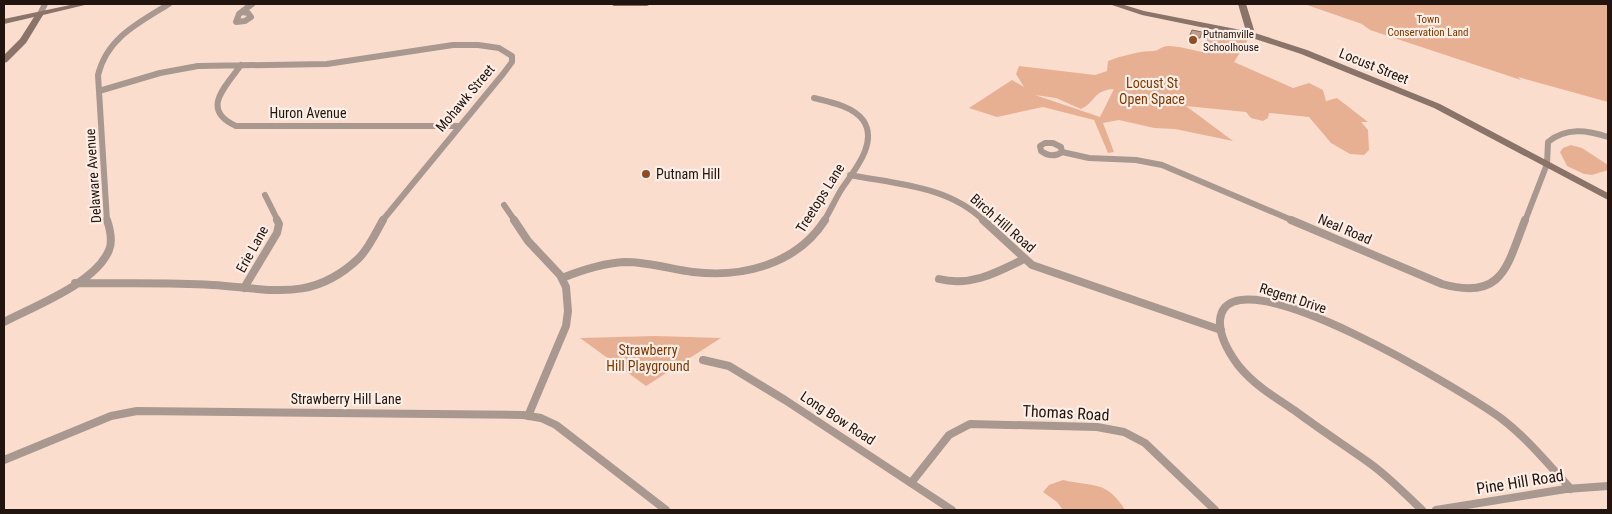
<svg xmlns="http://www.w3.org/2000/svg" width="1612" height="514" font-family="'Roboto Condensed',sans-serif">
<rect width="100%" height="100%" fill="#fbddce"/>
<path fill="#e8b093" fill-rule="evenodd" d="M 1304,4 L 1608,4 L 1608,102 L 1518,77 L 1521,80 L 1370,30 L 1362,24 Z
M 1210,30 L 1249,38 L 1234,62 L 1293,88 L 1309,83 L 1323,90 L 1326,101 L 1337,98 L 1368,122 L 1361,122 L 1368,130 L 1369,150 L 1364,155 L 1350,154 L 1331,143 L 1309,117 L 1269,113 L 1268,118 L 1263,121 L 1251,118 L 1246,112 L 1186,106 L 1233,141 L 1175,129 L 1154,128 L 1119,120 L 1103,123 L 1114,152 L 1108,153 L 1094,120 L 1043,107 L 997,117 L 969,108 L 1012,80 L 1024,87 L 1016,74 L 1019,66 L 1095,75 L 1107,71 L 1108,61 C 1120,56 1141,51 1153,51 C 1158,51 1162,46 1168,46 C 1179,46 1191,50 1203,52 ZM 1114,89 L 1100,117 L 1035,95 L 1056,98 L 1081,109 C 1095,103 1093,90 1114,89 Z
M 1571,145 L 1582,148 L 1608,165 L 1608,170 L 1592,175 L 1584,174 L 1567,166 L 1560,152 L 1563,148 Z
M 656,336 L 721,338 L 646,386 L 580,338 Z
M 1063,480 C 1093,487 1107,480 1125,510 L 1063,510 L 1057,502 L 1043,492 L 1049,485 Z"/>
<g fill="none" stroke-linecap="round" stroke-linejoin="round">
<path stroke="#a89890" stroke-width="6" d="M 242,12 L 248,13 L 251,17 L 245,21 L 236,22 L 239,14 L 252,4
M 40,14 L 45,4
M 241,65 C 225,87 200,110 236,126 L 459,126
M 99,91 L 160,73 L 198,66 L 327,64 L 453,45 L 478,45 L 499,48 L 512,56 L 512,62 L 503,74 L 382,221
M 814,98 C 830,102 852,106 863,120 C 879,143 853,172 841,190 C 835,200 830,211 824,221
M 1045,143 L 1053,143 L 1061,147 L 1062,152 C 1055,157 1048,156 1041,151 L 1040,146 Z
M 1062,152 L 1089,158 L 1136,160 L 1162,165 L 1294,221
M 850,175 C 896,184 949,186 984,221
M 265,195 L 278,221
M 504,205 L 515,221
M 107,221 L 98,75 C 107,38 138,23 169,4
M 1525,221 L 1547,164 L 1548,142 C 1566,127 1587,130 1608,137"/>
<path stroke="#a89890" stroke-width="8" d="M 514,220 L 528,241 L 560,275 L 566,287 L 568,311 L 566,326 L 528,416
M 983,220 L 1032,265 L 1221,330
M 1291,220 L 1442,284 C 1503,301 1507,266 1525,220
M 562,278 C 582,270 603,263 625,262 C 648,262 671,269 693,272 C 743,278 797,264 825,220
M 939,279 C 970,287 996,273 1024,259
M 75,283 C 120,284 166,282 212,285 C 269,288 311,304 359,258 C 369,248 376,232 383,220
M 244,288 L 277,233 L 279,224 L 277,220
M 4,322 C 34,306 96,283 109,250 C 113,241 110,229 107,220
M 703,360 L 729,366 L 785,400 L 952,510
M 4,460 L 111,416 L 137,411 L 523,415 L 541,418 L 556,425 L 666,510
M 911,483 L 949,435 L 970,424 L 1097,427 L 1124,432 L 1145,443 L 1215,510
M 1422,510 C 1405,494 1388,476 1368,462 C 1344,445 1318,428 1294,410 C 1274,397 1253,384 1238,365 C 1229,353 1219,336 1220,320 C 1227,245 1474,398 1502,419 C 1528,439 1549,465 1571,489
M 1436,510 L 1566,489 L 1608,486"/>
<path fill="#8a7368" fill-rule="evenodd" d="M 75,4 L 89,4 L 43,15 L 26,43 L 7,62 L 4,63 L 4,55 L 20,39 L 34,17 L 4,24 L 4,19 Z
M 610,4 L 651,4 L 647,6 L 614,6 Z
M 1109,4 L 1121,4 L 1144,11 L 1246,31 L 1238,4 L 1246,4 L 1255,33 L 1307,50 L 1440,104 L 1608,193 L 1608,200 L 1434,108 L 1301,54 L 1249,37 L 1142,15 Z"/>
</g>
<path fill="#a58778" d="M 1192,30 L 1202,32 L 1197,44 L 1188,42 Z"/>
<path fill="#c09d8b" stroke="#866e61" d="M 1192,30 L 1202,32 L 1200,38 L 1190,35 Z"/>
<g fill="#934d25" stroke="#fdeee6" stroke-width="2">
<circle cx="1193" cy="40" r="5"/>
<circle cx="646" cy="174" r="5"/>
</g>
<g text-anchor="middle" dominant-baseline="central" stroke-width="4.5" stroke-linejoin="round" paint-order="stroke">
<g font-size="11" fill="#823700" stroke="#fdeee6">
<text x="1428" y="19">Town<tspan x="1428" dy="13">Conservation Land</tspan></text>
</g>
<g font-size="11" fill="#22150f" stroke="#fdeee6" text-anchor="start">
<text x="1203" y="34">Putnamville<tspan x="1203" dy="13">Schoolhouse</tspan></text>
</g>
<g font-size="14" fill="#22150f" stroke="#fdeee6">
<text transform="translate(1374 66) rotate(22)">Locust Street</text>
<text transform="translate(465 98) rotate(-50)">Mohawk Street</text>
<text x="308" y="113">Huron Avenue</text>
<text transform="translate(93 176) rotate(-94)">Delaware Avenue</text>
<text transform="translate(820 198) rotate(-58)">Treetops Lane</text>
<text transform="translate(1003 223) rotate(41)">Birch Hill Road</text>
<text transform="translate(1345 229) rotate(23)">Neal Road</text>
<text transform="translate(252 249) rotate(-61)">Erie Lane</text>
<text transform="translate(1293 298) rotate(18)">Regent Drive</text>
<text x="346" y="399">Strawberry Hill Lane</text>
<text transform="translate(838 418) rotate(33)">Long Bow Road</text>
</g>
<g font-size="14" fill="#823700" stroke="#fdeee6">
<text x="1152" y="83">Locust St<tspan x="1152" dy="16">Open Space</tspan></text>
<text x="648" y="350">Strawberry<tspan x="648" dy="16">Hill Playground</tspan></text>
</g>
<g font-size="14" fill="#22150f" stroke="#fdeee6" text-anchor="start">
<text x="656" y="174">Putnam Hill</text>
</g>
<g font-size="16" fill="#22150f" stroke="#fdeee6">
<text transform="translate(1066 413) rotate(3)">Thomas Road</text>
<text transform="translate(1520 482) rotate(-9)">Pine Hill Road</text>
</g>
</g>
<rect width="1612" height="514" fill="none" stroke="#22150f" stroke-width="10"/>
</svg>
